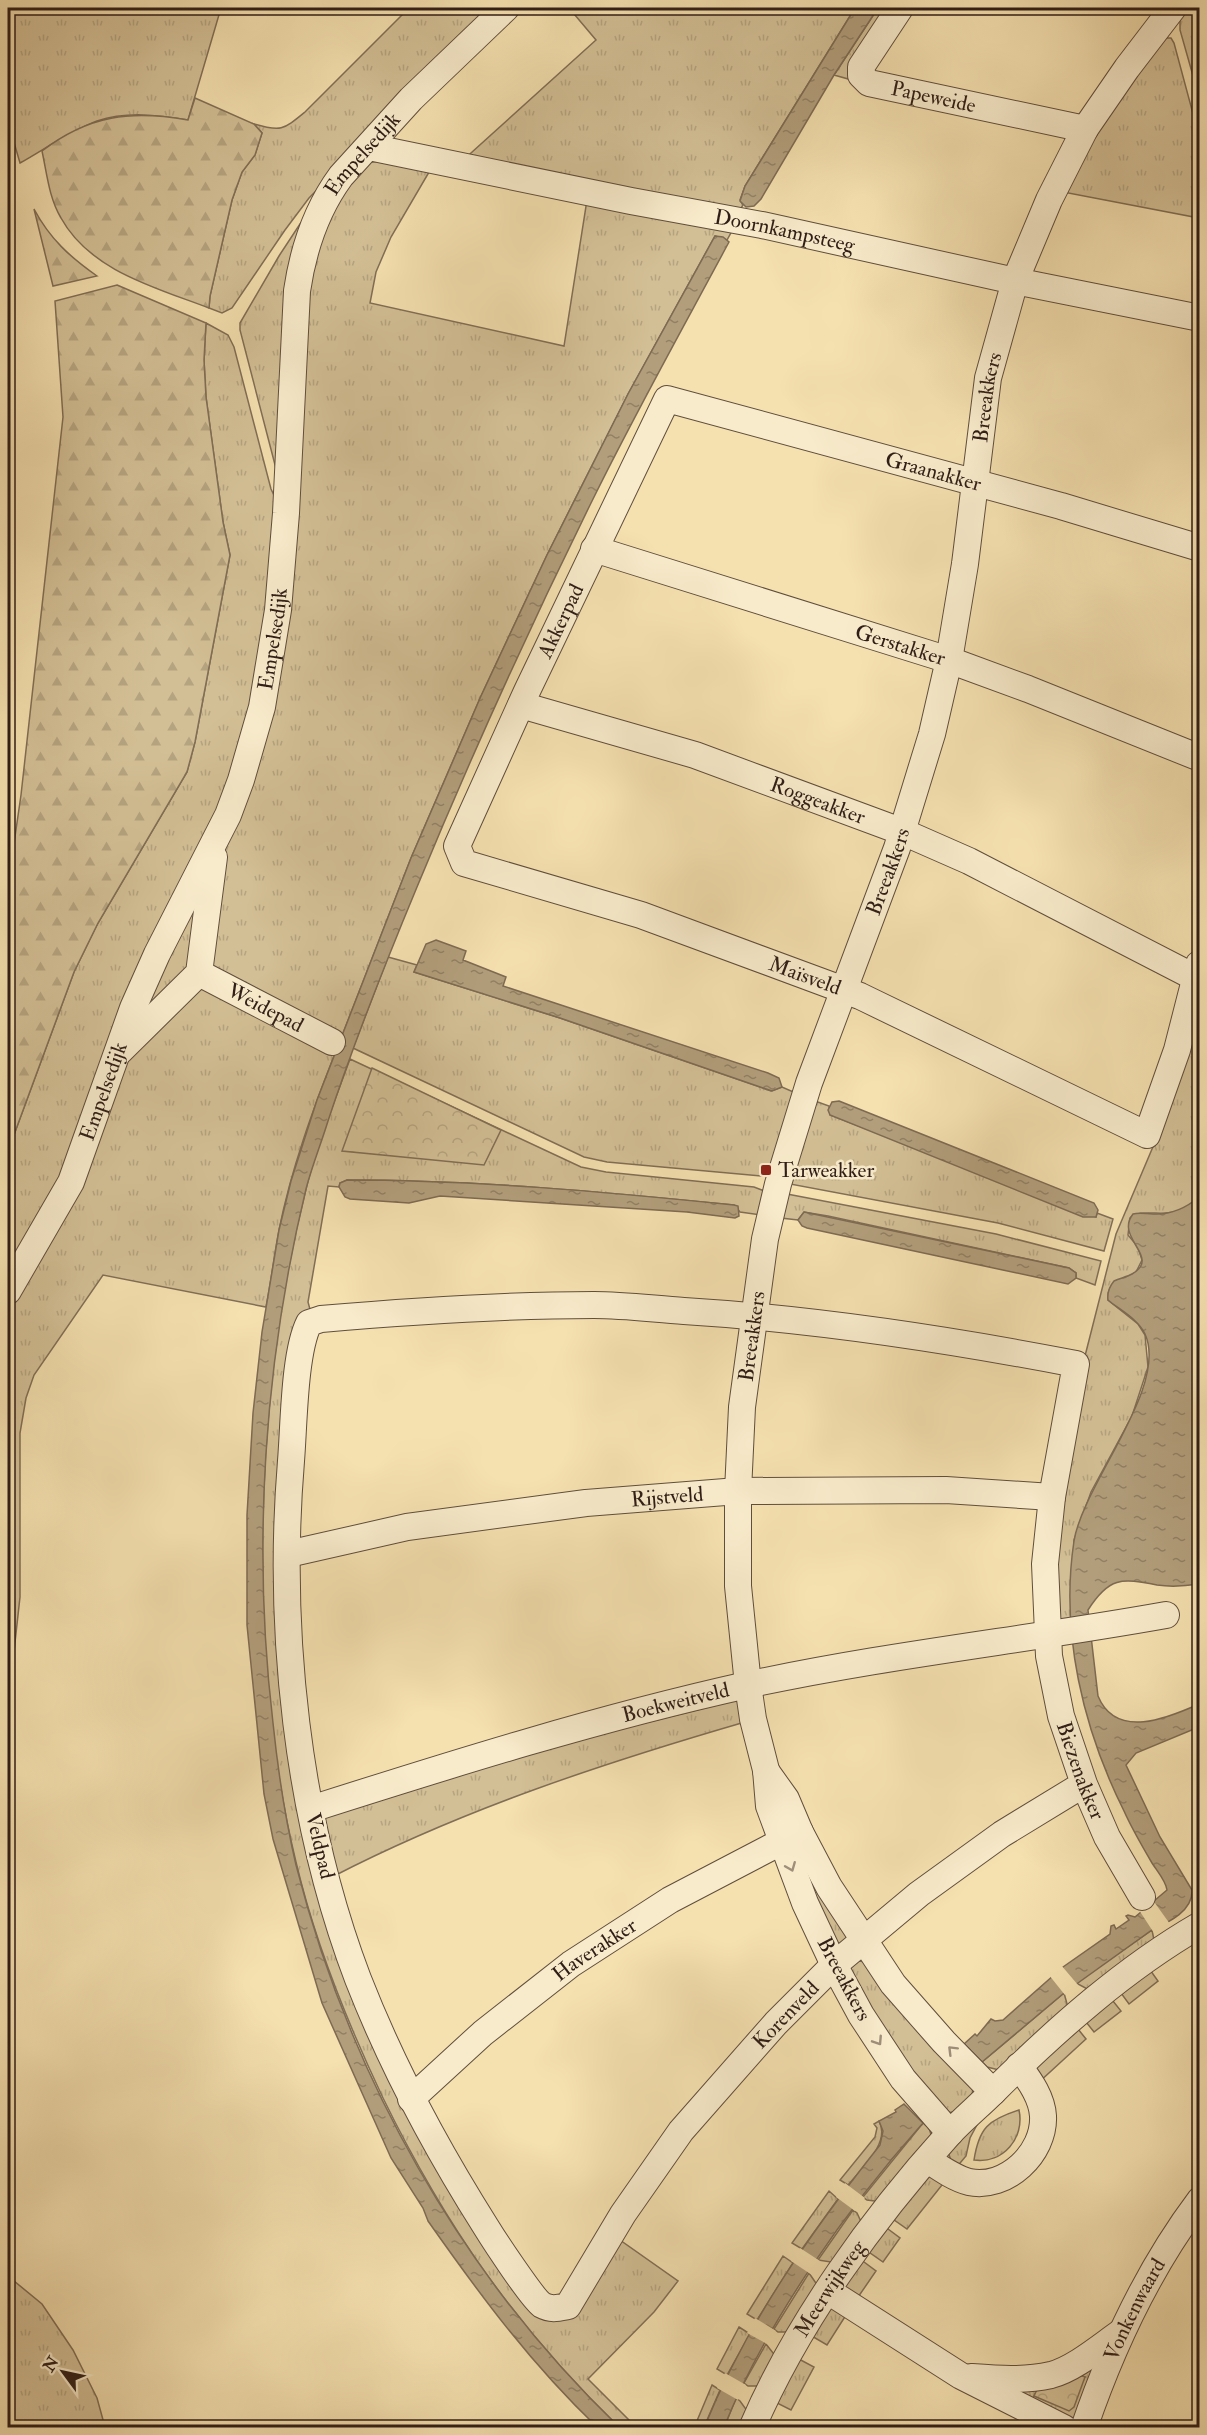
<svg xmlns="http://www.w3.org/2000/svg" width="1207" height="2435" font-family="'IM FELL Double Pica',serif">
<defs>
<pattern id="grass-tufts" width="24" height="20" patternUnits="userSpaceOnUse" patternTransform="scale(1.5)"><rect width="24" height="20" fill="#d3bf95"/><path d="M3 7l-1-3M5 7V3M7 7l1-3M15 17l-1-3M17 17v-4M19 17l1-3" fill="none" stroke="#b5a480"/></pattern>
<pattern id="forest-firs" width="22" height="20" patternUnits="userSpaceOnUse" patternTransform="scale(1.5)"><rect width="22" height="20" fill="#d3bf95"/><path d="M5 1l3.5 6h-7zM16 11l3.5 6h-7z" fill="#b5a480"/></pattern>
<pattern id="park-crowns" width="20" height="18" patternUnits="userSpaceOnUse" patternTransform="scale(1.5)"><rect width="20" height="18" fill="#d3bf95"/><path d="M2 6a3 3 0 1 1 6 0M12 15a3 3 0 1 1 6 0" fill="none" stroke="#b5a480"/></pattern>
<pattern id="water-ripples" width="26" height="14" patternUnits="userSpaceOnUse" patternTransform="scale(1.5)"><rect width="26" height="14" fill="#b29e7b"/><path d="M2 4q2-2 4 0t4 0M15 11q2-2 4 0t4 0" fill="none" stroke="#918064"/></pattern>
</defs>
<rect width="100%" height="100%" fill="#f5e0af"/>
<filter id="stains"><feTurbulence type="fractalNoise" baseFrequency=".00333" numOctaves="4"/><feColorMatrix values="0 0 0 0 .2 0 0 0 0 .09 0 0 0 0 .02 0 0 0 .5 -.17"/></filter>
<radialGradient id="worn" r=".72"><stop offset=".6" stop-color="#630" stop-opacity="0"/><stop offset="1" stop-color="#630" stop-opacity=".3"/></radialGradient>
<path fill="url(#grass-tufts)" stroke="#816e56" stroke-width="1.5" d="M 8,8 L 221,8 L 188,120 C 158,115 127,111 97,121 C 70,131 45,149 20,163 L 8,122 Z
M 409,8 L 498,8 L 309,198 L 285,230 L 232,308 L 222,313 L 209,308 L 210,296 L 232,200 L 242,172 L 255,155 L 262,133 L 254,124 C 281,132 283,130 305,112 Z
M 569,8 L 855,8 L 745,186 L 740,200 L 743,205 L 735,218 L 461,162 L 596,40 Z
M 878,8 L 894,8 L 859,82 L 834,75 Z
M 1186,8 L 1199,8 L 1199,97 L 1180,30 L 1180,15 Z
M 1161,38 L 1171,38 L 1174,43 L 1199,136 L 1199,218 L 1063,192 L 1096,134 Z
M 387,160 L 432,167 L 391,237 L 376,272 L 370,303 L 564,346 L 587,200 L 733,229 L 727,240 L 715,236 L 628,394 L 547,555 L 481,696 L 411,858 L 340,1041 L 219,978 L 208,957 L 221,847 L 242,799 L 311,261 L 330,211 L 366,163 Z
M 316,205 L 280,484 L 240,330 L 240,323 L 279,256 L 300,224 Z
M 206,323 L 228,335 L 234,347 L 271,489 L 281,510 L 276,590 L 239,770 L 91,1116 L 8,1280 L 8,1151 L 74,972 L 98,923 L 187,772 L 195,742 L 230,555 L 223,522 L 206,397 L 204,360 Z
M 207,872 L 195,960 L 129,1037 Z
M 388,957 L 417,965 L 414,972 L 560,1018 L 771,1091 L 782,1087 L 798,1094 L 772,1177 L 607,1162 L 584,1157 L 353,1048 Z
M 196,985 L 336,1051 C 313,1109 291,1169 279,1230 C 274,1256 271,1282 266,1307 L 103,1275 L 34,1375 L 26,1398 L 20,1433 L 20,1597 L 8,1706 L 8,1301 L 123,1061 Z
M 1199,1015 L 1199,1197 C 1194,1202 1186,1208 1178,1211 C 1164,1217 1139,1208 1130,1218 L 1128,1235 L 1138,1247 L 1142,1260 L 1136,1272 C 1123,1281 1106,1280 1108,1300 L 1138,1324 L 1145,1335 L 1148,1367 L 1132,1416 L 1091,1492 L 1074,1540 L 1071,1625 L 1054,1628 L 1053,1571 L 1085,1356 L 1116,1234 L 1155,1142 L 1192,1043 Z
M 350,1059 L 581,1167 L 606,1172 L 754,1187 L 767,1192 L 761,1215 L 740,1212 L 734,1205 C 606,1192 476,1180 347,1180 L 340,1183 L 339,1187 L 328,1186 L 308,1302 L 311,1313 L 281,1558 L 345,1957 L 546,2316 L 617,2238 L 678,2281 L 654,2312 L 588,2379 L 636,2427 L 619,2427 C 517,2329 445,2225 383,2098 C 347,2022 315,1943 296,1862 C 246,1655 254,1391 307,1185 C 318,1142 335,1100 350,1059 Z
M 815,1101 L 829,1106 L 830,1115 L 1096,1217 L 1097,1213 L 1113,1219 L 1104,1251 L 998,1223 L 790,1184 Z
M 787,1194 L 996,1234 L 1101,1261 L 1095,1285 L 1076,1278 L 1076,1273 L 1069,1268 L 828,1216 L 804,1212 L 798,1220 L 781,1218 Z
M 737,1700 L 741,1703 L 745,1722 C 604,1763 464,1809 334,1876 L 324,1818 L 472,1766 Z
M 793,1846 L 849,1935 L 839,1954 Z
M 1152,1930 L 1154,1940 L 1093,1992 L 1076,1983 Z
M 859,1961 L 866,1962 L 973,2085 L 972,2098 L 957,2111 L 948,2113 L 921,2091 L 846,1965 Z
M 1148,1967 L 1158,1981 L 1129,2004 L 1118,1989 Z
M 1064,1993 L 1069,2011 L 1003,2071 L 987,2067 L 982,2062 Z
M 1109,1996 L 1121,2011 L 1094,2032 L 1082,2017 Z
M 1074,2024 L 1086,2039 L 1038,2083 L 1034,2061 Z
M 1019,2110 C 1025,2138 1003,2164 974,2160 C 979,2128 988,2120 1019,2110 Z
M 879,2121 C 891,2143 861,2169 848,2185 L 840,2180 L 875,2137 L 877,2128 L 874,2124 Z
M 923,2123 L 929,2128 L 933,2141 L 882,2202 L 867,2200 L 863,2197 Z
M 978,2123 L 970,2138 L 966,2156 L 955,2169 L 953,2168 L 948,2151 Z
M 925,2174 L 946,2180 L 907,2229 L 890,2217 Z
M 829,2191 L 838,2199 L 802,2249 L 792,2243 Z
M 853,2210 L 857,2213 L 863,2226 L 837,2263 L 818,2260 Z
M 884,2226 L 900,2238 L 883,2262 L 866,2250 Z
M 783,2256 L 793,2263 L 757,2320 L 747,2314 Z
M 860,2259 L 876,2271 L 854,2303 L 848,2298 L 844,2284 Z
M 809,2273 L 820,2289 L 793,2332 L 778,2332 L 774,2329 Z
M 8,2276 L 42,2304 L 73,2350 L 97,2398 L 105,2427 L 13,2427 L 8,2418 Z
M 831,2308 L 848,2312 L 827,2345 L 810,2335 Z
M 739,2327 L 750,2334 L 727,2375 L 717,2369 Z
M 766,2344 L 777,2358 L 762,2386 L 748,2386 L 744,2383 Z
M 797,2358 L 814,2367 L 791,2410 L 773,2401 Z
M 1098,2360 L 1075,2420 L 1069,2421 L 1007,2390 L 1040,2383 L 1034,2396 L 1085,2377 L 1071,2372 Z
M 712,2385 L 720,2390 L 704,2427 L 694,2428 Z
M 736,2398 L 740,2401 L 748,2412 L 741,2427 L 724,2428 Z"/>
<path fill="url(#forest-firs)" stroke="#816e56" stroke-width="1.5" d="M 195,98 L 254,124 L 262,133 L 255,155 L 242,172 L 232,200 L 210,296 L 209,308 C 157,288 90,271 61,218 C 49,198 47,174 42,151 C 89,115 131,110 188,120 Z
M 34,209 C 50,239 70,257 97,276 L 53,286 Z
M 117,285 L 206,323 L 204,360 L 206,397 L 223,522 L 230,555 L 195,742 L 187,772 L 98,923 L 74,972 L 8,1151 L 8,885 L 21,795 L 63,417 L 55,301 Z"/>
<path fill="url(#park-crowns)" stroke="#816e56" stroke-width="1.5" d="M 372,1068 L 501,1130 L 484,1165 L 342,1151 Z
M 1071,2372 L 1085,2377 L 1074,2407 L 1069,2411 L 1034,2396 L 1040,2383 Z"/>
<path fill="url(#water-ripples)" stroke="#7e6a53" stroke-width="1.5" d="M 855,8 L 878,8 L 834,75 L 761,199 L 754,206 L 746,207 L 740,201 L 745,186 Z
M 715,236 L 723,237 L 729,242 C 684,326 637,410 595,495 C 531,624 472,754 417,887 C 385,964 354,1042 328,1121 C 321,1144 312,1166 306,1189 C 264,1363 252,1546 273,1723 C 278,1771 285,1818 296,1865 C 350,2077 461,2275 619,2427 L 597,2427 C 531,2364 480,2295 428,2221 L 423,2208 L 391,2158 L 322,2003 L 273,1839 L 264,1794 L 247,1625 L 247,1515 L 253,1413 L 262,1332 L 279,1230 L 291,1181 L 317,1100 L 411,858 L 481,696 L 547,555 L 628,394 Z
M 436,940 L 466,951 L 463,960 L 506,977 L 503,986 L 768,1073 L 779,1078 L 782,1087 L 772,1091 L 560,1018 L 414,972 L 426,944 Z
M 839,1101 L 1094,1203 L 1098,1210 L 1096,1217 L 1083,1217 L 830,1115 L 828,1110 L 832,1102 Z
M 347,1180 C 476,1180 606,1192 734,1205 L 738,1206 L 739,1216 L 735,1218 L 687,1212 L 440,1196 L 409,1203 L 350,1199 L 345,1197 L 339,1187 L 340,1183 Z
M 1199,1197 L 1199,1584 C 1186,1586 1170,1587 1157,1585 C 1121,1578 1109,1577 1088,1610 L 1098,1696 C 1116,1740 1168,1718 1199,1704 L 1199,1727 L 1136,1753 L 1126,1765 L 1160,1837 L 1192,1890 C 1193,1911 1169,1922 1152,1930 L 1064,1993 L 982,2062 L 964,2044 L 975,2034 L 977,2036 L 991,2019 L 995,2021 L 1003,2020 L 1063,1967 L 1110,1934 L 1111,1926 L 1114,1925 L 1116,1929 L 1129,1920 L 1126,1916 L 1128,1915 L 1135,1917 L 1167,1890 C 1166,1881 1157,1871 1152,1863 C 1142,1846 1132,1829 1124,1811 C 1083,1729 1060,1633 1074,1541 C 1083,1484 1169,1387 1145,1334 C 1138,1319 1120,1310 1108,1300 C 1107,1292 1109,1287 1114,1281 C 1120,1278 1127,1277 1132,1274 C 1162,1257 1114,1238 1133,1214 C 1140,1212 1146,1214 1153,1214 C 1171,1215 1186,1208 1199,1197 Z
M 804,1212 L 1069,1268 L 1076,1273 L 1076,1278 L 1068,1284 L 807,1228 L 802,1226 L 798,1220 Z
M 904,2104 L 923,2123 C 847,2208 767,2321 724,2427 L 704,2428 C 746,2324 811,2232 880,2145 L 883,2131 L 879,2121 L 896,2112 L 895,2110 Z"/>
<path fill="#f5e0af" d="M 1152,1899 L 1170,1924 L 1154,1933 L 1139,1910 Z
M 1061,1965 L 1078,1985 L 1065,1995 L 1049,1975 Z
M 845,2183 L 865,2198 L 855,2211 L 836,2197 Z
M 800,2248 L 820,2261 L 812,2275 L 791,2261 Z
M 755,2318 L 776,2331 L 769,2345 L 747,2333 Z
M 725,2373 L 746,2385 L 738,2400 L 717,2388 Z"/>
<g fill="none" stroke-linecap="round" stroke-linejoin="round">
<g stroke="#604e3d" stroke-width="28">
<g id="minor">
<path id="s1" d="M 900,8 L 861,67 L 861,75 L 869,83 L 1085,129"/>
<path id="s2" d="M 369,147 L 631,201 L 762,225 L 1015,281 L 1200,318"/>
<path id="s3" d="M 594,549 L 949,660 L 1028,689 L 1200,758"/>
<path id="s4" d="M 521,705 L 695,755 L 903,832 L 969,861 L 1196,978"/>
<path id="s5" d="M 1199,964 L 1177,1050 L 1147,1135 L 860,996 L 641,915 L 464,863 L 457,846 L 527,691 L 667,399 L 1061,506 L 1200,548"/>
<path id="s6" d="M 199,973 L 332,1042"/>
<path d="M 120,1051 L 199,973 L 214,857"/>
<path id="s7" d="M 8,1291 L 71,1182 L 133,1008 L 157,954 L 228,815 L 241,780 L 262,707 L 278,610 L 286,513 L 297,291 C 303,250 316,210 341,176 L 411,99 L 506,8"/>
<path id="s8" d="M 288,1554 L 407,1527 L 586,1503 L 738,1491 L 946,1490 L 1052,1497"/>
<path d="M 766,1771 L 786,1799 L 800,1832 L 829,1887 L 893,1984 L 944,2042 L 993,2092"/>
<path id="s9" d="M 1084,1784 L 1002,1834 L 919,1894 L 834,1965 L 776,2023 L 681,2131 L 623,2214 L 568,2306 C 558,2308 551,2310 542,2305 C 532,2298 494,2240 486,2227 C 436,2148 392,2066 358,1979 C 297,1819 277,1630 291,1461 C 294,1425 294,1353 309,1323 L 321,1319 C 412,1311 503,1305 594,1305 C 624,1305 654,1309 684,1311 C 816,1319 946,1339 1076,1364 L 1052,1497 L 1045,1564 L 1049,1656 L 1061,1716 L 1084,1784 L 1107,1837 L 1142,1897"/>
<path id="s10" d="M 311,1809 C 455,1763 599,1718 747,1685 C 885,1655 1027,1640 1166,1615"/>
<path id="s11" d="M 411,2099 L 483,2033 L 571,1964 L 670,1900 L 800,1832"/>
<path id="s12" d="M 950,2133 L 903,2079 L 861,2015 L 834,1965 L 805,1903 L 769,1806 L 766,1770 L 753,1719 L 748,1685 L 738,1586 L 738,1491 L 742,1407 L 765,1239 L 778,1184 L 809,1083 L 897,848 L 932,734 L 949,660 L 965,564 L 988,378 L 1015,281 L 1049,200 L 1085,129 L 1127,68 L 1173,8"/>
<path d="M 928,2160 C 940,2168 954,2178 969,2182 C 1006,2190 1045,2153 1043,2116 C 1042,2097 1029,2080 1019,2066"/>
<path d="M 828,2291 L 961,2376 L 1064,2428"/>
<path d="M 971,2377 C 998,2379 1024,2381 1051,2375 C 1074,2369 1100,2347 1120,2333"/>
<path id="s13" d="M 752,2428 C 797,2323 873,2218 949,2134 C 963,2119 980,2105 995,2090 C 1057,2029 1124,1969 1200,1925"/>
<path id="s14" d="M 1084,2428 C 1112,2346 1148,2269 1200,2200"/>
</g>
</g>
<use href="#minor" stroke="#f8ebcb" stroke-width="26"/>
</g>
<defs><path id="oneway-chevron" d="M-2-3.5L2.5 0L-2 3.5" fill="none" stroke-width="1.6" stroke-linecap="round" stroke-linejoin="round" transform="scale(1.5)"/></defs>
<g stroke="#9e8e7a">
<use href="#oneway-chevron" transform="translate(791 1867) rotate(68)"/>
<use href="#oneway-chevron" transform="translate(878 2041) rotate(57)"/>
<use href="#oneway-chevron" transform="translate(952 2050) rotate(-135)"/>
</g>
<rect fill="#8f2418" stroke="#f8ebcb" stroke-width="2" x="760" y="1164" width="12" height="12" rx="3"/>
<g text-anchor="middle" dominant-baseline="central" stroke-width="5" stroke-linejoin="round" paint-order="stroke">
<g font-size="21" fill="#2f1d17" stroke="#f8ebcb">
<text stroke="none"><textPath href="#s1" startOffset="156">Papeweide</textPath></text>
<text stroke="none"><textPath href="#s7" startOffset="1212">Empelsedijk</textPath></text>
<text stroke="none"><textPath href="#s2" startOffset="424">Doornkampsteeg</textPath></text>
<text stroke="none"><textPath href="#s12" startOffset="1822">Breeakkers</textPath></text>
<text stroke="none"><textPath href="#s5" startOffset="1704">Graanakker</textPath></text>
<text stroke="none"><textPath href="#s5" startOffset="1182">Akkerpad</textPath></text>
<text stroke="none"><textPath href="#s7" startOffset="708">Empelsedijk</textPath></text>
<text stroke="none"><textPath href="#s3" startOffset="321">Gerstakker</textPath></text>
<text stroke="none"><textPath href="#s4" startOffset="312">Roggeakker</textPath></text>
<text stroke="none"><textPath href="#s12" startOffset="1336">Breeakkers</textPath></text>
<text transform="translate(805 976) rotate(20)">Maïsveld</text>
<text stroke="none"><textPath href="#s6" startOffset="75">Weidepad</textPath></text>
<text stroke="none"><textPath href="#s7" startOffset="222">Empelsedijk</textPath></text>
<text stroke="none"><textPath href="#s12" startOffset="850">Breeakkers</textPath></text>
<text stroke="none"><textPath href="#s8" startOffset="384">Rijstveld</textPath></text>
<text stroke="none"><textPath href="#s10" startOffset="380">Boekweitveld</textPath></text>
<text stroke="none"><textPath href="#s9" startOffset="2998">Biezenakker</textPath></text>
<text transform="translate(320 1846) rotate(77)">Veldpad</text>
<text stroke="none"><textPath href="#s11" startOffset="237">Haverakker</textPath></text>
<text transform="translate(844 1979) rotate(62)">Breeakkers</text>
<text transform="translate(786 2015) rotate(-46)">Korenveld</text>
<text stroke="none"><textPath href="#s13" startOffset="160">Meerwijkweg</textPath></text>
<text stroke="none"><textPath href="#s14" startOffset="129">Vonkenwaard</textPath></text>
</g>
<g font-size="21" fill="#2f1d17" stroke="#f8ebcb" text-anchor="start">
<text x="778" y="1170">Tarweakker</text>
</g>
</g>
<rect width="1207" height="2435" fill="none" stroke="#f5e0af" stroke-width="30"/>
<rect x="9" y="9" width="1189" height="2417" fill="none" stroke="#2f1d17" stroke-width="3"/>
<rect x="15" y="15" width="1177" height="2405" fill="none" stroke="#2f1d17" stroke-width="1.5"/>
<g transform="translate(63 2372) rotate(303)" stroke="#f8ebcb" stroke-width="4.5" paint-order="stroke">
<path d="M0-4.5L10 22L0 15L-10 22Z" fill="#2f1d17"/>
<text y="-9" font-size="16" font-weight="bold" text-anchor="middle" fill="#2f1d17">N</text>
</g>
<rect width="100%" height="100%" filter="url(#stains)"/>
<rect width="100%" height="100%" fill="url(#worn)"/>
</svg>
